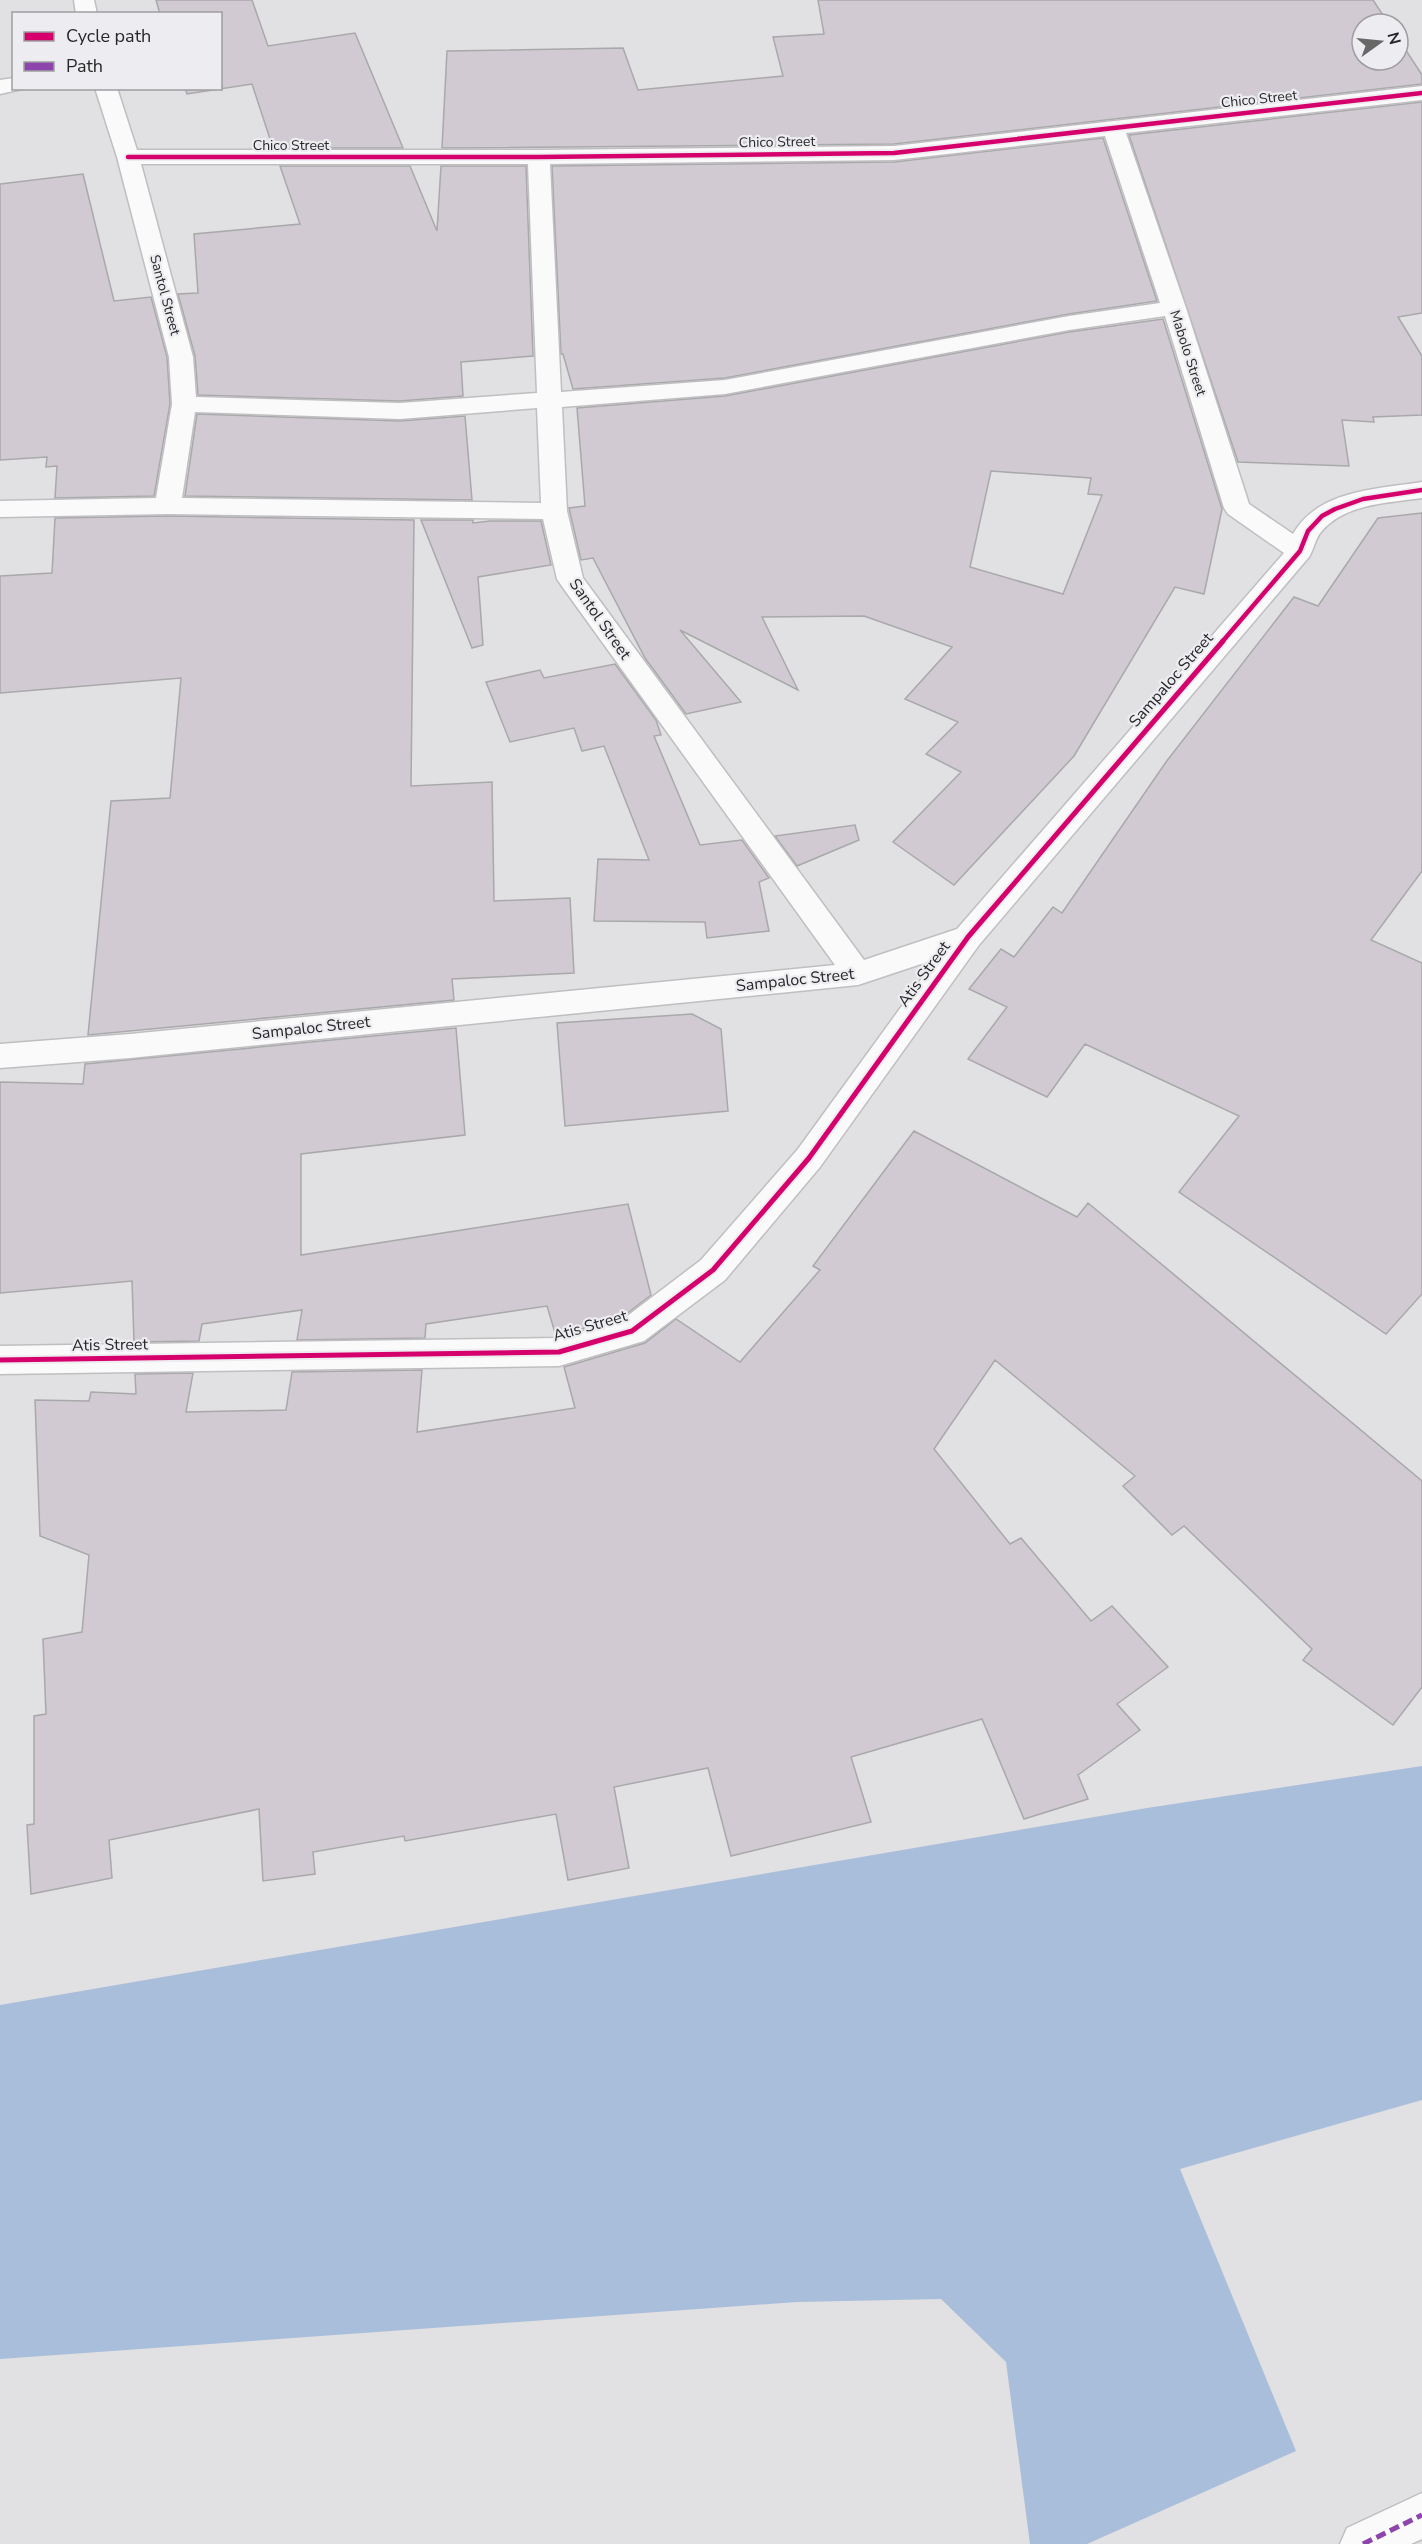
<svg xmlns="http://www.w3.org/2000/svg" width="1422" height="2544" font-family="'Nunito Sans',sans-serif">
<rect width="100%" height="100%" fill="#e1e0e2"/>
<path fill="#a9beda" d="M 1422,1766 L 1422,2100 L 1180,2169 L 1296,2451 L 1087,2544 L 1030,2544 L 1006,2362 L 941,2299 L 797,2302 L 0,2359 L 0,2005 L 1147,1808 Z"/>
<path fill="#d1cad2" stroke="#a9a8aa" stroke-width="1.5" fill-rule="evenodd" d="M 156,0 L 252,0 L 268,46 L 355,33 L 403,148 L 273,148 L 252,84 L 187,94 L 185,88 L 220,88 L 220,14 L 160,14 Z
M 818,0 L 1373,0 L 1389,24 L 1362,24 L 1362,60 L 1398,60 L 1398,38 L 1422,75 L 1422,84 L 894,144 L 442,148 L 447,51 L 623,48 L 638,90 L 783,76 L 773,37 L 824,34 Z
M 1422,102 L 1422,313 L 1398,317 L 1422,356 L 1422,415 L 1373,417 L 1374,422 L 1342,420 L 1349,466 L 1238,462 L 1129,135 Z
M 1103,138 L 1157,301 L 1069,314 L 725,378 L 573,389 L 563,354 L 561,354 L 552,166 L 894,162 Z
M 280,166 L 410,166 L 437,231 L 441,166 L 526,166 L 533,356 L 461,362 L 463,396 L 400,401 L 198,395 L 195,356 L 178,294 L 198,293 L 194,234 L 300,224 Z
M 83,174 L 114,301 L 151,297 L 167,357 L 170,404 L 154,496 L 55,498 L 57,466 L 46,467 L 47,457 L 0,460 L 0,184 Z
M 1163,319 L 1222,509 L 1204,594 L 1175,587 L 1074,756 L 954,885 L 893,842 L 961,772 L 926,754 L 958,722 L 905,699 L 952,647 L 864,616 L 762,617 L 798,690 L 680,630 L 741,702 L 686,714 L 645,658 L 593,558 L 581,560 L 569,508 L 585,506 L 577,408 L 725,396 L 1069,332 ZM 991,471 L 1091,478 L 1088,494 L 1102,495 L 1063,594 L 970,567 Z
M 197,414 L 400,421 L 465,416 L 472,500 L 185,496 Z
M 1422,513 L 1422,871 L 1371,940 L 1422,963 L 1422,1294 L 1386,1334 L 1179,1192 L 1239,1116 L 1085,1044 L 1047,1097 L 968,1059 L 1007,1007 L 969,989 L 1001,949 L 1014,957 L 1053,907 L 1062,913 L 1166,762 L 1294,597 L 1318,606 L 1378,518 Z
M 168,516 L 414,520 L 411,786 L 492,782 L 494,901 L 570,898 L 574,973 L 452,979 L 454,1000 L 88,1035 L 111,801 L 170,798 L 181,678 L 0,693 L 0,576 L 52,573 L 55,518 Z
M 421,520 L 473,520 L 473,523 L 490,521 L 541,521 L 551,565 L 478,577 L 483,645 L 472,648 Z
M 615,664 L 656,720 L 661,735 L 654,736 L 700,845 L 742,840 L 769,878 L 759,882 L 769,931 L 707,938 L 705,922 L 594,921 L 598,859 L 649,860 L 604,746 L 582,751 L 574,728 L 510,742 L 486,682 L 540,670 L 544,678 Z
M 855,825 L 859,840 L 797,866 L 775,836 Z
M 692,1014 L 721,1029 L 728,1111 L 565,1126 L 557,1023 Z
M 456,1028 L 465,1135 L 301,1154 L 301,1255 L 628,1204 L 651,1295 L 621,1318 L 556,1336 L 547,1306 L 426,1324 L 425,1338 L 297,1340 L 302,1310 L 202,1324 L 199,1341 L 134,1342 L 132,1281 L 0,1293 L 0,1082 L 83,1084 L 85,1064 Z
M 914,1131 L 1077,1217 L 1088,1203 L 1422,1481 L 1422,1687 L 1393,1725 L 1303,1660 L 1312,1649 L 1184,1526 L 1172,1535 L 1123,1486 L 1135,1476 L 995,1360 L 934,1449 L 1010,1544 L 1021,1538 L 1091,1621 L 1112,1606 L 1168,1667 L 1117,1704 L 1140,1730 L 1078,1775 L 1088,1799 L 1024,1819 L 982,1719 L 851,1757 L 871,1822 L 731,1856 L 708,1768 L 614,1787 L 629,1868 L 568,1880 L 556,1814 L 405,1841 L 404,1836 L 313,1852 L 315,1874 L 263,1881 L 259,1809 L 109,1840 L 112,1878 L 31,1894 L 27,1825 L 34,1824 L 34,1716 L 46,1714 L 43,1639 L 82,1632 L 89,1555 L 40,1536 L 35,1400 L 89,1401 L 91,1392 L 136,1394 L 135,1374 L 193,1373 L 186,1412 L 286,1410 L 292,1372 L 422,1370 L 417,1432 L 575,1408 L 564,1367 L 645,1343 L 676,1319 L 740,1362 L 820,1270 L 813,1266 Z"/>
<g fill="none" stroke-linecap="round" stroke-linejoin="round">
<g stroke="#bfbec0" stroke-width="3">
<path id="minor" d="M 74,0 L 94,0 L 97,14 L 76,14 Z
M 14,78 L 14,88 L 22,89 L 0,94 L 0,80 Z
M 1422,86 L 1422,100 L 1126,133 L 1186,308 L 1249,504 L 1293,534 C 1318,490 1377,489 1422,482 L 1422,498 C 1389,503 1345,503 1321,532 C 1315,539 1314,549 1309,557 L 979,945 L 820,1167 L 725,1280 L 644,1341 L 559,1366 L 0,1374 L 0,1346 L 559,1338 L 622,1320 L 701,1260 L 798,1149 L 936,959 L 858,985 L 130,1058 L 0,1068 L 0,1044 L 130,1034 L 835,965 L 561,585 L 557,579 L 543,519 L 168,514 L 0,517 L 0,501 L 156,498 L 172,404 L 169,357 L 117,157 L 95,88 L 117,88 L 137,150 L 539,150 L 894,146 ZM 1105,136 L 1160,303 L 1069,316 L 725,380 L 561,392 L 550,164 L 894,160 ZM 141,164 L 528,164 L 537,393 L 400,403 L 196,397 L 193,357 ZM 1165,316 L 1224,508 L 1228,514 L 1284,553 L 957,929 L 864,960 L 583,578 L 567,511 L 562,407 L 725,394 L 1069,330 ZM 537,408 L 541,503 L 182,498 L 195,412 L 400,419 Z
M 1422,2493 L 1422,2539 L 1411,2544 L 1340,2544 L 1347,2528 Z"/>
</g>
<use href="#minor" fill="#fafafb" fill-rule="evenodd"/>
<path stroke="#8e44ad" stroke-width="5" stroke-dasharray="10 5" stroke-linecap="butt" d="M 1363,2544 L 1422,2515"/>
<g stroke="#edecf0" stroke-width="8">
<path id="cycleway-far1" d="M 128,157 L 539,157 L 894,153 L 1422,93
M 1222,642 L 1300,551 L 1308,531 L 1322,516 L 1335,509 L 1363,499 L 1422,490"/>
</g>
<g stroke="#edecf0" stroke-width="9">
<path id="cycleway" d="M 0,1360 L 559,1352 L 632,1331 L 713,1270 L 809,1158 L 968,937 L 1223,641"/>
</g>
<use href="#cycleway-far1" stroke="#d6006c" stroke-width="4.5"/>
<use href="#cycleway" stroke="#d6006c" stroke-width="5"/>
</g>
<g text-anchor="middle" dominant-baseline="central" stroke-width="4.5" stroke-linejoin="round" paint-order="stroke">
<g font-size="14" fill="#272728" stroke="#edecf0">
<text transform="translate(1259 99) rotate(-6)">Chico Street</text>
<text transform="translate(777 142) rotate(-1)">Chico Street</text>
<text x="291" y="145">Chico Street</text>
<text transform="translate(165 295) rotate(75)">Santol Street</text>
<text transform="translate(1188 353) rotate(72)">Mabolo Street</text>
</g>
<g font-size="16" fill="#272728" stroke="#edecf0">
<text transform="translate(600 619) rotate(55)">Santol Street</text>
<text transform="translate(1171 680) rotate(-49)">Sampaloc Street</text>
<text transform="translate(924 974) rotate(-54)">Atis Street</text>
<text transform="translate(795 980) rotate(-6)">Sampaloc Street</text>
<text transform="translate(311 1028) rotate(-6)">Sampaloc Street</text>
<text transform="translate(590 1326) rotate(-16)">Atis Street</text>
<text transform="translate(110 1345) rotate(-1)">Atis Street</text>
</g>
</g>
<rect x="12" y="12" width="210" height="78" fill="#edecf0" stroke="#9e9da0" stroke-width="1.5"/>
<rect x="24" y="32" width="30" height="9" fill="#d6006c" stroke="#9e9da0" stroke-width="1.5"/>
<text x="66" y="42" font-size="18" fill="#272728">Cycle path</text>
<rect x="24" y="62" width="30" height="9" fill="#8e44ad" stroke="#9e9da0" stroke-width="1.5"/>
<text x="66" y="72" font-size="18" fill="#272728">Path</text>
<g transform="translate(1380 42) rotate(75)"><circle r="28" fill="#edecf0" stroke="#9e9da0" stroke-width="1.5"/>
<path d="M0-4.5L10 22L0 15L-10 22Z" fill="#686869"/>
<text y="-9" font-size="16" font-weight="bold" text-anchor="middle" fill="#272728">N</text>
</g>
</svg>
